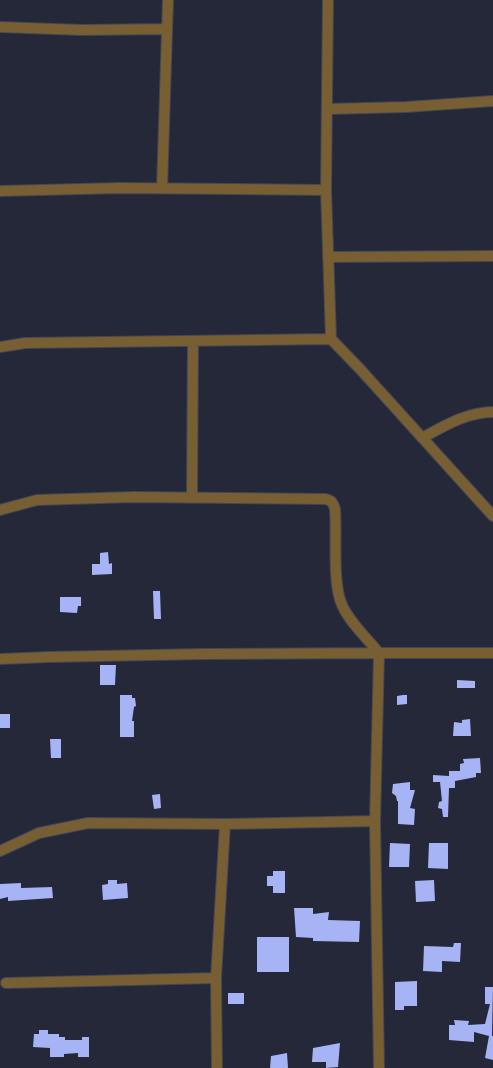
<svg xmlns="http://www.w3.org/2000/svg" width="493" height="1068" font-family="Helvetica,sans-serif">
<rect width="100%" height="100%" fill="#252838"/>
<path fill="#a6b3f4" d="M 108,552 L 109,564 L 112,563 L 112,574 L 92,575 L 92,564 L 100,564 L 100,553 Z
M 153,591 L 160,591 L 161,619 L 154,619 Z
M 60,597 L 81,597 L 81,606 L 78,606 L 77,613 L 60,612 Z
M 100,665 L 116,665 L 115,685 L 100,685 Z
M 457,680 L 475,681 L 475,688 L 457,688 Z
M 120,695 L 132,695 L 132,698 L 135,698 L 136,706 L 134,707 L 132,721 L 134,721 L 134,737 L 120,737 Z
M 403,695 L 407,695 L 407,704 L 397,705 L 397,696 Z
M 0,714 L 10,714 L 10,728 L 0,728 Z
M 470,719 L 471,736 L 453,736 L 454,722 L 462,723 L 462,720 Z
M 50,739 L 61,739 L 61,758 L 51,758 Z
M 480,758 L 481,773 L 476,773 L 476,777 L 455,781 L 455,788 L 449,788 L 448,817 L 443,817 L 442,809 L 438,808 L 439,802 L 442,801 L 440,782 L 433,782 L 433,775 L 449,776 L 449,771 L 460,771 L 460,764 L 464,763 L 463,759 Z
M 410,782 L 410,790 L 415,790 L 410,808 L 415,809 L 414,825 L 398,824 L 398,801 L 397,801 L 396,796 L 392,793 L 393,784 Z
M 160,794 L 161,808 L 154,809 L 152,795 Z
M 390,843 L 410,844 L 409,867 L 389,867 Z
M 429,843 L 448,843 L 448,869 L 428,868 Z
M 273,871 L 285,871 L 285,893 L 273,893 L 273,886 L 267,886 L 267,876 L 273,876 Z
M 108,880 L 117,880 L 117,884 L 127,883 L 128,898 L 103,900 L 102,885 L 108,884 Z
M 434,880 L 435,901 L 416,902 L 415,881 Z
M 21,883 L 21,888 L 52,887 L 53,898 L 8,901 L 8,897 L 0,899 L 0,884 Z
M 294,908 L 313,908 L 313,914 L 329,912 L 328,920 L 360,921 L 359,942 L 313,941 L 313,938 L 296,937 Z
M 257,937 L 289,937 L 289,972 L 257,972 Z
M 454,943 L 461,943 L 460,962 L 442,961 L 442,972 L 423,971 L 424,946 L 453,947 Z
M 417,981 L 417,1006 L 404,1006 L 404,1010 L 395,1010 L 395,982 Z
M 485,987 L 493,987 L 492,1036 L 493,1036 L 493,1060 L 485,1058 L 489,1036 L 474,1032 L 474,1042 L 449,1040 L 449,1025 L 455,1025 L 454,1020 L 469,1021 L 468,1025 L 485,1024 L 490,1004 L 485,1004 Z
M 228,993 L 244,993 L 244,1004 L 228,1004 Z
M 39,1030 L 48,1030 L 48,1034 L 59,1034 L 59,1037 L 65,1037 L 65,1040 L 82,1040 L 82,1037 L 89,1037 L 89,1057 L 78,1057 L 78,1053 L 64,1054 L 64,1057 L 50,1057 L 50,1048 L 33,1047 L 34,1034 L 39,1034 Z
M 340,1043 L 338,1067 L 326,1068 L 326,1062 L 312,1062 L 313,1048 Z
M 287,1053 L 288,1068 L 270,1068 L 271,1056 Z"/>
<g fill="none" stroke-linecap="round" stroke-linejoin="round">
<g stroke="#434655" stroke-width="12">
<path id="minor" d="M 328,0 L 326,190 L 331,339 L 360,369 L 493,516
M 0,27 L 82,30 L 167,29
M 327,109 L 406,107 L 493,101
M 162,188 L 168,0
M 0,191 L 120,188 L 326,190
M 328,257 L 493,256
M 0,347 L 25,343 L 331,339
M 422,438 C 444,426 467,412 493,412
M 192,498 L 193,341
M 0,510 L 37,500 L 133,497 L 325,499 C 332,500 333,503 335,509 C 337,535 332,583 342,605 C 350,623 367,638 379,653
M 0,659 L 49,657 L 203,654 L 379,653
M 0,851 L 39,833 L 88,823 L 225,824 L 375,821
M 6,983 L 216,978
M 217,1068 L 216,978 L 225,824
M 379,1068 L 375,821 L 379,653 L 493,653"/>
</g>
<use href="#minor" stroke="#775f33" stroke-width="10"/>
</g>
</svg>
